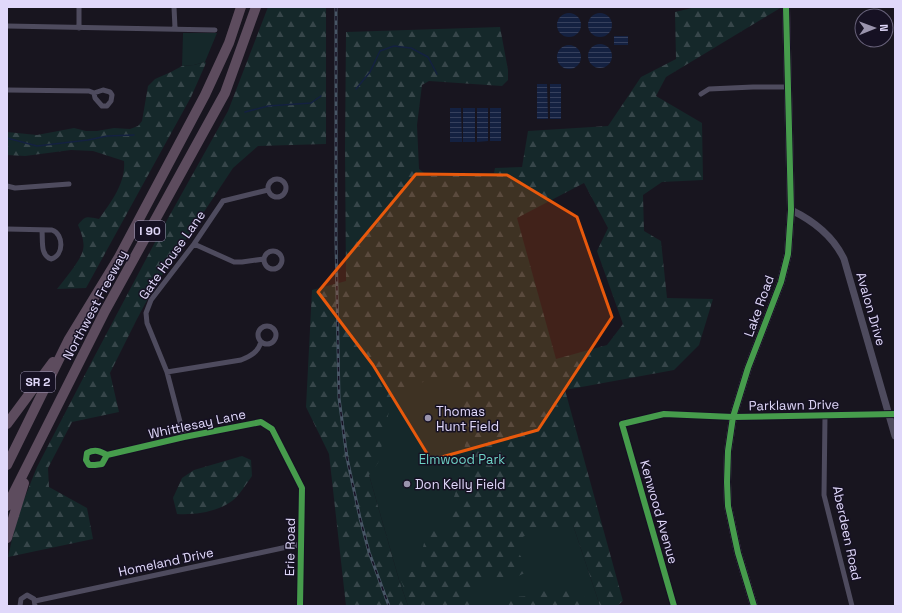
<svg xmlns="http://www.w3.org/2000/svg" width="902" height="613" font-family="'Space Grotesk',sans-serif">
<defs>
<pattern id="forest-firs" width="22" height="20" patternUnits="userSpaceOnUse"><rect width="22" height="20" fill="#15282a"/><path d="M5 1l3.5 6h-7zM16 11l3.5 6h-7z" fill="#37464a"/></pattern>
<pattern id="water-rules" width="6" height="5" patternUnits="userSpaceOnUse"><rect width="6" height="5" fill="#142141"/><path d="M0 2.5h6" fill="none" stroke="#36405d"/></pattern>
</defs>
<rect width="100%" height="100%" fill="#18151f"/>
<path fill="#15282a" d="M 183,33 L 217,33 L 205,62 L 194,65 L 182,66 Z
M 350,351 L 477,361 L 573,525 L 600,606 L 408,606 L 399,580 L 369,475 Z"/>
<path fill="url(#forest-firs)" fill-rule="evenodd" d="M 268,7 L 326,7 L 326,144 L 258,146 L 233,168 L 153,289 L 137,319 L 110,373 L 119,412 L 72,422 L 48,468 L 49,487 L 87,508 L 93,539 L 8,557 L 17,517 L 37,467 L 92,361 L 162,229 L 228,111 Z
M 696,7 L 782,7 L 666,77 L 656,96 L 702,123 L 703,180 L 662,182 L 643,195 L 644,231 L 661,241 L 667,298 L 713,299 L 699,345 L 674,370 L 565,390 L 623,601 L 617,606 L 600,606 L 573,525 C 560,528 524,531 517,542 C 516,543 515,546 515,548 L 524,561 L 527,572 L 505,582 L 499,583 L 490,578 L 476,590 L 470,600 L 476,606 L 411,606 L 398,573 L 421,571 C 423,552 420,542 434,527 L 450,527 L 452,503 L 457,488 L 465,445 L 469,432 L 467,418 L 460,395 L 449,382 L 438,378 L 423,382 L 402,393 L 389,411 L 378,463 L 369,475 L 399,580 L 408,606 L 346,606 L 329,454 L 306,407 L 312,290 L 346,281 L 345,148 L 346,32 L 500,27 L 508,70 L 508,80 L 502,86 L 429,81 L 422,85 L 417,125 L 419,169 L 428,176 L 494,173 L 495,168 L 522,167 L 528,131 L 608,126 L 641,77 L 676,59 L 675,12 ZM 584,183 L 608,228 L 597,251 L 623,324 L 607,345 L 556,359 L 517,218 Z
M 205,62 L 206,63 L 191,97 L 86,288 L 57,289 C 64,280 81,260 83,250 C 85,242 81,232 78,225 C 86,215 87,217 99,219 C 111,202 126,183 124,161 L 93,151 L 71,150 L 25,156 L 7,155 L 7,132 L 37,135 L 74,128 L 86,131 L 97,131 L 114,128 L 130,129 L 138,126 L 142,121 L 148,86 L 155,79 L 171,72 L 182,66 L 194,65 Z
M 242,456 L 251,460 L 252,476 C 246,484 240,495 232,501 C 217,512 195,515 177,514 L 173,498 L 182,478 L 194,470 Z
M 546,586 C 563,589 585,593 597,606 L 494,606 C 505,595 521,597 535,596 Z"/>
<path fill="url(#water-rules)" d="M557 25a12 12 0 1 1 24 0a12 12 0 1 1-24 0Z
M588 25a12 12 0 1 1 24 0a12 12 0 1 1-24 0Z
M 614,36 L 628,36 L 628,45 L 614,45 Z
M588 56a12 12 0 1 1 24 0a12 12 0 1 1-24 0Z
M557 57a12 12 0 1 1 24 0a12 12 0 1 1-24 0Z
M 537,84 L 547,84 L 548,119 L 537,119 Z
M 550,84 L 561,84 L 561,119 L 550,119 Z
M 450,108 L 461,108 L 462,142 L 450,142 Z
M 463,108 L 475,108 L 475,142 L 463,142 Z
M 477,108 L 488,108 L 488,141 L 477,142 Z
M 490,108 L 501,108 L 501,141 L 490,141 Z"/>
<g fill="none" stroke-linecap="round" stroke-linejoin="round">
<path stroke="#142141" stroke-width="1.5" d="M 356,89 L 370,72 L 380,51 L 394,46 L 411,48 L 428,57 L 437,74
M 245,112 L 268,106 L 311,103 L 321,96
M 7,138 L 37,146 L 88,140 L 107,136 L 134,135"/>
<path stroke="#4e4b5e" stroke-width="5" d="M 79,7 L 79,28
M 174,7 L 175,28
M 7,26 L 215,30
M 7,90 L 89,91 L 94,93 L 103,90 L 110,92 L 112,95 L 111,101 L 107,106 L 102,106 L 95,98 L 94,93
M 701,94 L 709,89 L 753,87 L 788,87
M268 188a9 9 0 1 1 18 0a9 9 0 1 1-18 0Z
M 7,186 L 15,188 L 69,184
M 7,229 L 52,230 C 64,234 64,256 51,259 C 40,255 43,241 42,231
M 194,244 L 234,262 L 242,262 L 264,259
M264 260a9 9 0 1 1 18 0a9 9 0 1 1-18 0Z
M258 335a9 9 0 1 1 18 0a9 9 0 1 1-18 0Z
M 167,372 L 241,360 C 251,356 258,352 261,342
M 825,416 L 824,495 L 852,606
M 184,437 L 167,372 L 147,323 L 146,313 L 151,300 L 194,244 L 223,201 L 268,190
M 107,455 L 102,464 L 95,465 L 89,465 L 86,460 L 87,453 C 95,449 100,451 107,455 L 184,437 L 261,422 L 272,429 L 302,488 L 300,606
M 35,601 L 301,544
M 20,606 L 21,599 L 27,595 L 34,599 L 35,606
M 674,606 L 622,424 L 664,414 L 733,417 L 895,414"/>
<path stroke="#4e4b5e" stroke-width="7" d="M 791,210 C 814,221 833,236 844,259 L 895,436"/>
<path stroke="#574c62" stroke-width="8" d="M 754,606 L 738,553 L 728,506 L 727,482 L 728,451 L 733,417 L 748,368 L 781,282 L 788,254 L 791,210 L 786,7"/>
<path stroke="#5d4c5e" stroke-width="10" d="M 7,424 L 53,362
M 7,465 L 69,339 L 119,257 L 205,95 L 229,43 L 241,7
M 7,506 L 105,311 L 225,93 L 256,7
M 7,538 L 24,483"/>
<g stroke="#485666" stroke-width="3">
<path id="rail" d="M 336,7 L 336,241 L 339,398 L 347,458 L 360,518 L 369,552 L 389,606"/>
</g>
<use href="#rail" stroke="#161123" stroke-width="1.5" stroke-dasharray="4.5" stroke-linecap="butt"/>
<g stroke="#161123" stroke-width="8">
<path id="cycleway" d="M 107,455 L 102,464 L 95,465 L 89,465 L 86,460 L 87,453 C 95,449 100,451 107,455 L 184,437 L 261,422 L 272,429 L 302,488 L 300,606
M 674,606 L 622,424 L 664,414 L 733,417 L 895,414
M 754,606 L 738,553 L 728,506 L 727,482 L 728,451 L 733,417 L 748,368 L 781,282 L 788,254 L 791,210 L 786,7"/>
</g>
<use href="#cycleway" stroke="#469c4c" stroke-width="6"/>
</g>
<path fill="#e8590c" fill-opacity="0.2" stroke="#e8590c" stroke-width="3" stroke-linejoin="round" d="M 416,174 L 507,175 L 577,217 L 612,317 L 538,430 L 431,460 L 373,365 L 318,292 Z"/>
<g fill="#9a94ad" stroke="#161123" stroke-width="1.5">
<circle cx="428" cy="418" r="4"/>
<circle cx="407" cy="484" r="4"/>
</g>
<g text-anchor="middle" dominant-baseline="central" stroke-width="3" stroke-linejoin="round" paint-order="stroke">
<g fill="#161123" stroke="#a39cba" stroke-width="1">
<rect x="135" y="221" width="30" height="20" rx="3"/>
<rect x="21" y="372" width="34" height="20" rx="3"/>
</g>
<g font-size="12" font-weight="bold" fill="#e0d8fa">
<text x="150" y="231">I 90</text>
<text x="38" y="382">SR 2</text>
</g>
<g font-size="13" fill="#e0d8fa" stroke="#161123">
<text transform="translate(172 255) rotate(-55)">Gate House Lane</text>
<text transform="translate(95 305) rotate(-62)">Northwest Freeway</text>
<text transform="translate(759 306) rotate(-70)">Lake Road</text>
<text transform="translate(871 309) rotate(74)">Avalon Drive</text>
<text transform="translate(794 405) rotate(-1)">Parklawn Drive</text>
<text transform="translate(197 424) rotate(-12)">Whittlesay Lane</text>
<text transform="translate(659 512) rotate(74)">Kenwood Avenue</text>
<text transform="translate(847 533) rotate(78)">Aberdeen Road</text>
<text transform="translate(290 547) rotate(-89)">Erie Road</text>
<text transform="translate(166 562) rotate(-12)">Homeland Drive</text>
</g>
<g font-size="13" fill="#e0d8fa" stroke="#161123" text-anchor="start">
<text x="436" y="411">Thomas<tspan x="436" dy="15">Hunt Field</tspan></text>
<text x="415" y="484">Don Kelly Field</text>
</g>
<g font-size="13" fill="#6dd2c4" stroke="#161123">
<text x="462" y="459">Elmwood Park</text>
</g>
</g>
<rect width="902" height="613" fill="none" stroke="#e0d8fa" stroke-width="16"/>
<g transform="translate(874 28) rotate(89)"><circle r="19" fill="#161123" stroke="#676179"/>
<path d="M0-3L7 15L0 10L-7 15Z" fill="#9a94ad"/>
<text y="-6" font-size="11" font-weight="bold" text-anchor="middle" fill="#e0d8fa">N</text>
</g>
</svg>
